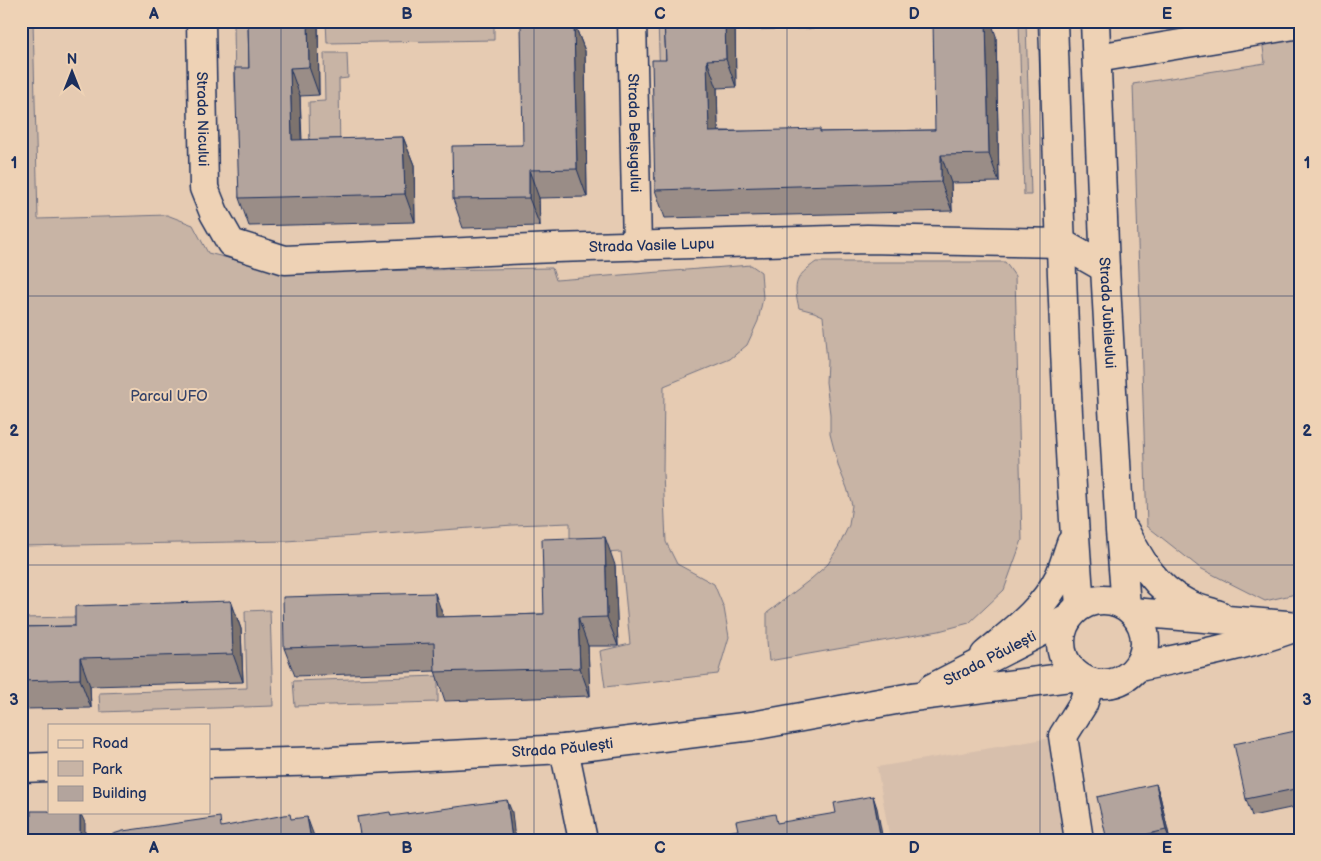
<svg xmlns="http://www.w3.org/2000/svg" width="1321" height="861" font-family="'Balsamiq Sans',sans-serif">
<rect width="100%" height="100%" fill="#e6cbb2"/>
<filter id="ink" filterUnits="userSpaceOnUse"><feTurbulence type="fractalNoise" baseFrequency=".02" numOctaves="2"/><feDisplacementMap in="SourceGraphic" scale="10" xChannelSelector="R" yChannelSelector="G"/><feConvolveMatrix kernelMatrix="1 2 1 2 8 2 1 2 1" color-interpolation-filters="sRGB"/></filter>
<g filter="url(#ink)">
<path fill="#d7bfac" d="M 1063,736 L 1079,840 L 890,840 L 877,767 Z"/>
<path fill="#c8b4a5" stroke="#727282" d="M 21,21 L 33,21 L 38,219 L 167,215 L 193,225 L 208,253 L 284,272 L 552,268 L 556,280 L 751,265 L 761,272 L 763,298 L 758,321 L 747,345 L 730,359 L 664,386 L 663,473 L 666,542 L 677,564 L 714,584 L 724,608 L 729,637 L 718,674 L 605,687 L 600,651 L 630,644 L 621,552 L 570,555 L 570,523 L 513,525 L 286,541 L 21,546 Z
M 210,21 L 215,21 L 219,189 L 214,191 Z
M 234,21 L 250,21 L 252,92 L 235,92 Z
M 326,21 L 494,21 L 494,40 L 327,43 Z
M 658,21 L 667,21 L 668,80 L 660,80 Z
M 743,21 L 880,21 L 880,27 L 743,30 Z
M 1019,21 L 1026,21 L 1031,195 L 1024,195 Z
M 1300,34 L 1300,593 L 1265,601 L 1200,568 L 1147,526 L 1133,84 L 1265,63 L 1262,39 Z
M 324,53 L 347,53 L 348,78 L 339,79 L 340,160 L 310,161 L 309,102 L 325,101 Z
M 816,262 L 1005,262 L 1015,276 L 1022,540 L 1004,590 L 969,623 L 939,631 L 769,661 L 767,641 L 767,613 L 811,579 L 828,564 L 840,544 L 849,525 L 852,505 L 847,488 L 839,468 L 830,434 L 830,414 L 826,382 L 827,361 L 823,316 L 814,312 L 799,308 C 793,283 795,277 816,262 Z
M 270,610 L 273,706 L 100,712 L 99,693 L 247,688 L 245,611 Z
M 75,617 L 76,645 L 21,646 L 21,618 Z
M 438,676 L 438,702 L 295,706 L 293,681 Z"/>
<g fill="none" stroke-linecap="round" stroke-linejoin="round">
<g stroke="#1b2f5e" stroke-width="31">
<g id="minor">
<path id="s1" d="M 201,21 L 204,188 L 214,213 L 231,243 L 285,260 L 555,248 L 867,239 L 1061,243 L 1105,268"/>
<path id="s2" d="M 632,21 L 637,246"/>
<path d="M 1053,21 C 1060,216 1065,412 1080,606"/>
<path id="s3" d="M 1095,21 L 1105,268 L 1120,531 L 1126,606"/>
<path d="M 1097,58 L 1300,24"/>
<path d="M 1125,531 C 1140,560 1155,588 1186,603 C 1196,609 1208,611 1219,615"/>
<path d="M 985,655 C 1012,632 1043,610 1059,577 C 1064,566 1067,554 1071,543"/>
<path d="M 564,749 L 583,840"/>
<path d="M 1079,840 L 1063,736 L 1083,704 L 1090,683"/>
</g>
</g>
<g stroke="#1b2f5e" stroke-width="31">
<g id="major">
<circle cx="1103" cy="642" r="42"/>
<path d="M 1133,612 L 1299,626"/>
<path d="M 1139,667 C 1189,656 1240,647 1288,630"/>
<path id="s4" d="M 932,688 L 1068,618"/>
<path id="s5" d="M 209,764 L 331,761 L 564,749 L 752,726 L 912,697 L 1078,676"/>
<path d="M 21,768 L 49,767"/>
</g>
</g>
<use href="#minor" stroke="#eed2b5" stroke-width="28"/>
<use href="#major" stroke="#eed2b5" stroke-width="28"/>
</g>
<path fill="#9a8d87" stroke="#1b2f5e" d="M 248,21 L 318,21 L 319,95 L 300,96 L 302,140 L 403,137 L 414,165 L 415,222 L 249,226 L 239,198 L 249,68 Z
M 664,21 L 735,21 L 736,87 L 717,88 L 718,131 L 821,132 L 935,130 L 996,36 L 999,182 L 951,183 L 952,211 L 665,218 L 655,190 L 666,60 Z
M 574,23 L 585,51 L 587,197 L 539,198 L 540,226 L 463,228 L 453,199 L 523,145 Z
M 615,565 L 618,646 L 588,646 L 590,696 L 445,701 L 435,671 L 295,676 L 284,648 L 444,617 L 544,614 Z
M 231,601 L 241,629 L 243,682 L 90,686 L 91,708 L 21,709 L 21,627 L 75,626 Z
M 1300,730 L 1300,806 L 1252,816 L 1246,799 Z
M 1156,784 L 1160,796 L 1170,840 L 1107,840 Z"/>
<path fill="#7d736e" stroke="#1b2f5e" d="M 308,21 L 318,21 L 319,95 L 309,67 Z
M 725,21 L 735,21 L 736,87 L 726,59 Z
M 986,21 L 991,21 L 996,36 L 999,182 L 989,154 Z
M 574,23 L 585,51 L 587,197 L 577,169 Z
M 707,60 L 717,88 L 719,160 L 709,132 Z
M 290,68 L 300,96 L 302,168 L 292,140 Z
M 403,137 L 414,165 L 415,222 L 405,194 Z
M 941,155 L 951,183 L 952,211 L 941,182 Z
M 529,170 L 539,198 L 540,226 L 529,198 Z
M 605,537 L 615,565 L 618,646 L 607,617 Z
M 435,593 L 445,621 L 436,617 Z
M 231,601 L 241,629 L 243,682 L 233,654 Z
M 578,618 L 588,646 L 590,696 L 580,668 Z
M 80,658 L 90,686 L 91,708 L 80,679 Z
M 1156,784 L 1160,796 L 1170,840 L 1166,830 Z
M 873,796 L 877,808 L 883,840 L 881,840 Z
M 507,800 L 512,812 L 515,840 L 512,840 Z
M 80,812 L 85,823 L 85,840 L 80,840 Z
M 307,817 L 314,836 L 314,840 L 311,840 Z"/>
<path fill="#b3a49d" stroke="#1b2f5e" d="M 248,21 L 308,21 L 309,67 L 290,68 L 292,140 L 403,137 L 405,194 L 239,198 L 235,68 L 249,68 Z
M 664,21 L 725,21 L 726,59 L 707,60 L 709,132 L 820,129 L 820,132 L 935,130 L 933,21 L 986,21 L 989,154 L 941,155 L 941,182 L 655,190 L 652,60 L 666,60 Z
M 574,23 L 577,169 L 529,170 L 529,198 L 453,199 L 452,146 L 523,145 L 521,24 Z
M 605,537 L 607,617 L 578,618 L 580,668 L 435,672 L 434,643 L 284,648 L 283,597 L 435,593 L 436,617 L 544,614 L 542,539 Z
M 231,601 L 233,654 L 80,658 L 80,679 L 21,681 L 21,627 L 75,626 L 75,606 Z
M 1300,730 L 1300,788 L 1246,799 L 1234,744 Z
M 1156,784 L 1166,830 L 1123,840 L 1107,840 L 1097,797 Z
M 873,796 L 881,840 L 711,840 L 710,835 L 738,830 L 736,821 L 775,814 L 777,823 L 836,813 L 834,803 Z
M 507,800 L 512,840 L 361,840 L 357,817 L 390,812 L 391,816 Z
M 31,811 L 49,811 L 49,812 L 80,812 L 80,840 L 31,840 Z
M 290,814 L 291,819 L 307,817 L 311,840 L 111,840 L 110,835 L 123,831 L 220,817 L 221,827 Z"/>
</g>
<path fill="none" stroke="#1b2f5e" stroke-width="1" stroke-opacity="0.55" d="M 281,21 L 281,840M 534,21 L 534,840M 787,21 L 787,840M 1040,21 L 1040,840M 21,296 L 1300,296M 21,565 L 1300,565"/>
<g text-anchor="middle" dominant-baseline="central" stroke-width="4" stroke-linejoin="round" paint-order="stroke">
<g font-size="15" fill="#1b2f5e" stroke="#eed2b5">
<text stroke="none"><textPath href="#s1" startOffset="98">Strada Nicului</textPath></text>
<text stroke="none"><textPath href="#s2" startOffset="112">Strada Belșugului</textPath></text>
<text stroke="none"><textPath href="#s1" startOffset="652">Strada Vasile Lupu</textPath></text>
<text stroke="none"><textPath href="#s3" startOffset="292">Strada Jubileului</textPath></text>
<text stroke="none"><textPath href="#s4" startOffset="65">Strada Păulești</textPath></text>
<text stroke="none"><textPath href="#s5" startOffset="354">Strada Păulești</textPath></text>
</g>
<g font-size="15" fill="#354369" stroke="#eed2b5">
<text x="169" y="396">Parcul UFO</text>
</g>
</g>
<rect width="1321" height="861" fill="none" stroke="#eed2b5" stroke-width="55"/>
<rect x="48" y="724" width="162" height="90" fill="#eed2b5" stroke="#9a9192"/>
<rect x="58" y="740" width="25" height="8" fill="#eed2b5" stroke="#9a9192"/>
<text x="92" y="748" font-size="15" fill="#1b2f5e">Road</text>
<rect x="58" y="761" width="25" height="15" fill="#c8b4a5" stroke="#9a9192"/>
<text x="92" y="774" font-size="15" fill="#1b2f5e">Park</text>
<rect x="58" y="786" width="25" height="15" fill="#b3a49d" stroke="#9a9192"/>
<text x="92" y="798" font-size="15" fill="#1b2f5e">Building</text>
<g transform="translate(72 72)" stroke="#eed2b5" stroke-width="4" paint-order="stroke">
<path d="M0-4L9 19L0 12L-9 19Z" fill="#1b2f5e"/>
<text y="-8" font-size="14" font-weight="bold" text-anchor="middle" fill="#1b2f5e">N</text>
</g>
<rect x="28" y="28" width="1266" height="806" fill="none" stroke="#1b2f5e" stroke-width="2"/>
<g font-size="16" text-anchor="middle" font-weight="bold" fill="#1b2f5e">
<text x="154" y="19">A</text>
<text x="407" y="19">B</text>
<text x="660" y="19">C</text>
<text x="914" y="19">D</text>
<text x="1167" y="19">E</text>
<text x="14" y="168">1</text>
<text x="1307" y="168">1</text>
<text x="14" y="436">2</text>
<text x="1307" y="436">2</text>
<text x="14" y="705">3</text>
<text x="1307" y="705">3</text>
<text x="154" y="853">A</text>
<text x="407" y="853">B</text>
<text x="660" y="853">C</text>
<text x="914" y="853">D</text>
<text x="1167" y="853">E</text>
</g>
</svg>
